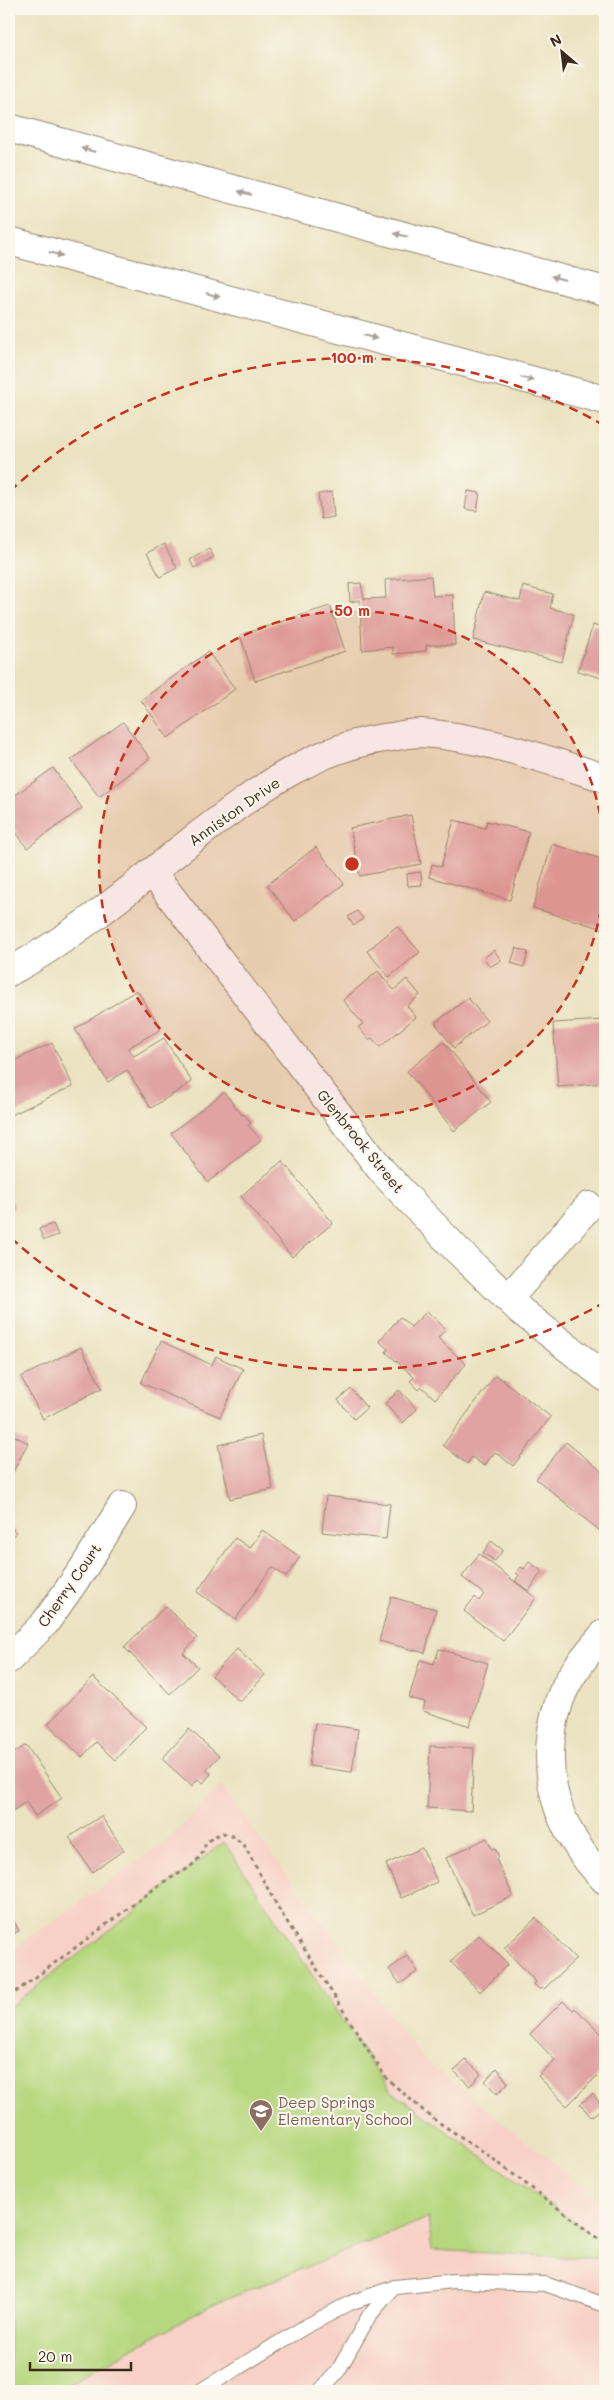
<svg xmlns="http://www.w3.org/2000/svg" width="614" height="2400" font-family="Mali,sans-serif">
<rect width="100%" height="100%" fill="#fbf7ec"/>
<filter id="ink" filterUnits="userSpaceOnUse"><feTurbulence type="fractalNoise" baseFrequency=".02" numOctaves="2"/><feDisplacementMap in="SourceGraphic" scale="10" xChannelSelector="R" yChannelSelector="G"/><feConvolveMatrix kernelMatrix="1 2 1 2 8 2 1 2 1" color-interpolation-filters="sRGB"/></filter>
<filter id="wash" filterUnits="userSpaceOnUse"><feTurbulence type="fractalNoise" baseFrequency=".0096" numOctaves="4" result="noise"/><feDisplacementMap in="SourceGraphic" scale="20" xChannelSelector="R" yChannelSelector="G"/><feGaussianBlur stdDeviation="1.12" result="paint"/><feColorMatrix in="noise" values="0 0 0 0 0 0 0 0 0 0 0 0 0 0 0 0 0 1.4 0 .05"/><feComposite in="paint" operator="in"/></filter>
<g filter="url(#wash)">
<rect width="100%" height="100%" fill="#eae2c0"/>
<path fill="#f7d1c6" d="M 221,1785 L 423,2059 L 605,2204 L 605,2391 L 9,2391 L 9,1958 L 16,1947 L 168,1840 Z"/>
<path fill="#b6d77e" stroke="#78804e" d="M 224,1842 L 388,2089 L 605,2244 L 605,2259 L 432,2250 L 428,2218 L 210,2306 L 55,2391 L 9,2391 L 9,2008 Z"/>
<g id="blocks">
<path fill="#e0a3a1" d="M 468,491 L 480,493 L 477,511 L 465,509 Z
M 332,492 L 334,517 L 321,519 L 318,494 Z
M 164,544 L 177,568 L 160,577 L 147,553 Z
M 209,549 L 214,557 L 194,568 L 190,560 Z
M 431,576 L 433,596 L 453,595 L 455,645 L 426,645 L 426,651 L 393,654 L 393,647 L 362,650 L 360,600 L 350,602 L 349,584 L 361,583 L 364,599 L 386,598 L 385,580 Z
M 523,586 L 553,594 L 550,608 L 574,614 L 562,662 L 473,640 L 484,592 L 520,601 Z
M 330,606 L 345,651 L 255,681 L 240,635 Z
M 593,625 L 605,629 L 605,679 L 578,671 Z
M 208,652 L 235,689 L 168,738 L 141,700 Z
M 123,722 L 150,758 L 99,797 L 71,760 Z
M 53,768 L 82,808 L 27,848 L 9,822 L 9,800 Z
M 411,815 L 421,864 L 360,876 L 350,828 Z
M 454,820 L 485,828 L 487,821 L 529,832 L 510,900 L 429,877 L 432,864 L 441,867 Z
M 552,844 L 605,860 L 604,929 L 533,908 Z
M 316,847 L 344,884 L 295,921 L 267,885 Z
M 421,872 L 422,885 L 408,886 L 407,874 Z
M 357,911 L 363,919 L 354,926 L 348,917 Z
M 397,926 L 420,952 L 389,977 L 367,951 Z
M 516,948 L 528,952 L 524,967 L 511,963 Z
M 494,950 L 501,960 L 490,967 L 484,958 Z
M 378,971 L 394,990 L 407,979 L 420,995 L 407,1006 L 416,1017 L 380,1047 L 372,1038 L 369,1040 L 358,1027 L 363,1024 L 343,1000 Z
M 137,990 L 161,1029 L 128,1048 L 134,1056 L 164,1038 L 192,1082 L 151,1108 L 127,1070 L 108,1082 L 75,1029 Z
M 468,998 L 487,1021 L 454,1048 L 435,1023 Z
M 605,1020 L 605,1083 L 558,1087 L 553,1023 Z
M 444,1042 L 491,1102 L 454,1131 L 407,1071 Z
M 52,1043 L 73,1086 L 9,1116 L 9,1063 Z
M 224,1092 L 242,1115 L 244,1114 L 251,1123 L 248,1125 L 261,1140 L 208,1182 L 171,1133 Z
M 282,1161 L 333,1223 L 292,1257 L 241,1196 Z
M 9,1192 L 14,1208 L 9,1210 Z
M 53,1224 L 58,1235 L 44,1240 L 39,1229 Z
M 427,1311 L 446,1329 L 438,1338 L 466,1364 L 435,1399 L 422,1387 L 419,1390 L 410,1381 L 414,1377 L 386,1352 L 388,1349 L 379,1341 L 400,1317 L 411,1327 Z
M 161,1341 L 212,1365 L 216,1356 L 243,1369 L 220,1417 L 141,1383 Z
M 81,1347 L 102,1388 L 43,1419 L 21,1377 Z
M 496,1375 L 551,1417 L 513,1466 L 495,1452 L 484,1466 L 472,1457 L 467,1464 L 443,1445 Z
M 351,1389 L 367,1408 L 354,1419 L 338,1400 Z
M 399,1390 L 417,1409 L 403,1423 L 385,1404 Z
M 9,1433 L 28,1443 L 9,1480 Z
M 261,1435 L 273,1489 L 230,1499 L 218,1445 Z
M 566,1442 L 605,1474 L 605,1524 L 600,1531 L 536,1479 Z
M 326,1496 L 390,1504 L 386,1539 L 322,1532 Z
M 9,1527 L 16,1532 L 9,1541 Z
M 262,1530 L 300,1557 L 286,1577 L 272,1567 L 236,1619 L 197,1592 L 235,1538 L 250,1548 Z
M 491,1541 L 503,1550 L 495,1561 L 483,1553 Z
M 479,1554 L 536,1598 L 503,1641 L 464,1611 L 475,1597 L 479,1601 L 484,1594 L 462,1577 Z
M 529,1562 L 542,1571 L 529,1591 L 515,1581 L 519,1575 L 516,1573 L 521,1567 L 524,1569 Z
M 391,1597 L 436,1609 L 425,1653 L 379,1641 Z
M 166,1606 L 197,1638 L 183,1653 L 198,1667 L 170,1694 L 124,1647 Z
M 237,1649 L 265,1675 L 240,1702 L 212,1676 Z
M 439,1649 L 488,1663 L 470,1726 L 423,1711 L 425,1702 L 409,1698 L 420,1660 L 434,1664 Z
M 93,1677 L 146,1727 L 115,1760 L 96,1742 L 82,1757 L 48,1724 Z
M 315,1723 L 358,1729 L 352,1772 L 309,1766 Z
M 189,1729 L 219,1756 L 206,1770 L 211,1774 L 203,1783 L 198,1779 L 192,1786 L 162,1759 Z
M 26,1745 L 62,1798 L 35,1816 L 26,1802 L 9,1813 L 9,1756 Z
M 430,1746 L 474,1748 L 471,1811 L 427,1808 Z
M 101,1816 L 124,1850 L 92,1872 L 69,1837 Z
M 487,1838 L 492,1849 L 495,1848 L 499,1857 L 496,1859 L 513,1896 L 473,1915 L 446,1858 Z
M 422,1848 L 437,1882 L 401,1898 L 386,1864 Z
M 10,1913 L 19,1931 L 9,1936 L 9,1914 Z
M 536,1918 L 576,1959 L 544,1989 L 542,1988 L 540,1990 L 534,1984 L 536,1982 L 504,1948 Z
M 479,1935 L 508,1964 L 480,1992 L 451,1962 Z
M 407,1956 L 418,1971 L 400,1984 L 389,1969 Z
M 563,2001 L 573,2010 L 575,2008 L 605,2037 L 605,2068 L 567,2106 L 538,2076 L 555,2060 L 530,2034 Z
M 466,2060 L 481,2074 L 470,2086 L 454,2071 Z
M 497,2068 L 508,2083 L 497,2094 L 485,2081 Z
M 593,2094 L 603,2107 L 591,2117 L 580,2104 Z"/>
</g>
</g>
<g filter="url(#ink)">
<use href="#blocks" fill-opacity="0" stroke="#92866f" stroke-width="1"/>
<g fill="none" stroke-linecap="round" stroke-linejoin="round">
<g stroke="#92866f" stroke-width="16">
<path id="service" d="M 200,2391 L 303,2328 L 350,2303 L 395,2287 L 454,2281 L 545,2284 L 605,2305
M 320,2391 L 338,2371 L 369,2316 L 394,2287"/>
</g>
<g stroke="#92866f" stroke-width="30">
<path id="minor" d="M 152,872 L 382,1171 L 457,1250 L 521,1311 L 605,1377
M 508,1299 L 589,1206
M 605,1633 C 587,1653 567,1677 559,1702 C 537,1770 556,1830 605,1880
M 9,1659 L 45,1623 L 83,1569 L 122,1506"/>
</g>
<g stroke="#92866f" stroke-width="30">
<path id="tertiary" d="M 9,972 C 76,936 136,884 196,837 C 255,792 316,745 392,737 C 401,735 412,733 422,733 C 485,737 545,760 605,778"/>
</g>
<g stroke="#92866f" stroke-width="30">
<path id="motorway" d="M 9,128 L 605,291
M 9,241 L 605,400"/>
</g>
<path stroke="#92866f" stroke-width="3" stroke-dasharray="4 4" stroke-linecap="butt" d="M 9,1997 L 162,1883 L 189,1868 L 201,1856 L 206,1843 L 213,1837 L 223,1833 L 232,1836 L 244,1845 L 279,1909 L 386,2078 L 432,2118 L 484,2152 L 605,2244"/>
<use href="#service" stroke="#fff" stroke-width="14"/>
<use href="#minor" stroke="#fff" stroke-width="28"/>
<use href="#tertiary" stroke="#fff" stroke-width="28"/>
<use href="#motorway" stroke="#fff" stroke-width="28"/>
</g>
<defs><path id="oneway-solid" d="M-6-.8H1V-3.2L6.5 0L1 3.2V.8H-6Z" transform="scale(1.25)"/></defs>
<g fill="#a79f9a">
<use href="#oneway-solid" transform="translate(88 150) rotate(-165)"/>
<use href="#oneway-solid" transform="translate(245 193) rotate(-165)"/>
<use href="#oneway-solid" transform="translate(401 235) rotate(-165)"/>
<use href="#oneway-solid" transform="translate(56 254) rotate(15)"/>
<use href="#oneway-solid" transform="translate(558 278) rotate(-165)"/>
<use href="#oneway-solid" transform="translate(213 295) rotate(15)"/>
<use href="#oneway-solid" transform="translate(370 337) rotate(15)"/>
<use href="#oneway-solid" transform="translate(527 379) rotate(15)"/>
</g>
</g>
<circle cx="352" cy="864" r="253" fill="#c8321e" fill-opacity=".12"/>
<g fill="none" stroke="#c8321e" stroke-width="2.5" stroke-dasharray="9 6">
<circle cx="352" cy="864" r="253"/>
<path d="M605 1302A506 506 0 0 1 10 1237M10 491A506 506 0 0 1 605 426"/>
</g>
<defs>
<g id="school-pin" transform="scale(1.25)"><path d="M0 17L-7.5 6A9.5 9.5 0 1 1 7.5 6Z" fill="#8d6e63" stroke="#fbf7ec"/><path d="M0-5L7-2L0 1L-7-2ZM-4 1L0 2.5L4 1V4Q0 6-4 4Z" fill="#fff"/></g>
</defs>
<g fill-rule="evenodd">
<use href="#school-pin" x="261" y="2111"/>
</g>
<g text-anchor="middle" dominant-baseline="central" stroke-width="4" stroke-linejoin="round" paint-order="stroke">
<g font-size="15" fill="#3b2a1e" stroke="#fbf7ec">
<text transform="translate(234 811) rotate(-35)">Anniston Drive</text>
<text transform="translate(361 1141) rotate(51)">Glenbrook Street</text>
<text transform="translate(69 1585) rotate(-55)">Cherry Court</text>
</g>
<g font-size="15" fill="#785e54" stroke="#fbf7ec" text-anchor="start">
<text x="278" y="2102">Deep Springs<tspan x="278" dy="17">Elementary School</tspan></text>
</g>
</g>
<circle cx="352" cy="864" r="8" fill="#c8321e" stroke="#fbf7ec" stroke-width="2.5"/>
<g font-size="15" text-anchor="middle" font-weight="bold" fill="#c8321e" stroke="#fbf7ec" stroke-width="4" stroke-linejoin="round" paint-order="stroke">
<text x="352" y="363">100 m</text>
<text x="352" y="616">50 m</text>
</g>
<rect width="614" height="2400" fill="none" stroke="#fbf7ec" stroke-width="30"/>
<g transform="translate(562 52) rotate(332)" stroke="#fbf7ec" stroke-width="4" paint-order="stroke">
<path d="M0-4L9 19L0 12L-9 19Z" fill="#3b2a1e"/>
<text y="-8" font-size="14" font-weight="bold" text-anchor="middle" fill="#3b2a1e">N</text>
</g>
<path d="M30 2362v8h101v-8" fill="none" stroke="#3b2a1e" stroke-width="2.5"/>
<text x="38" y="2362" font-size="15" fill="#3b2a1e" stroke="#fbf7ec" stroke-width="4" paint-order="stroke">20 m</text>
</svg>
